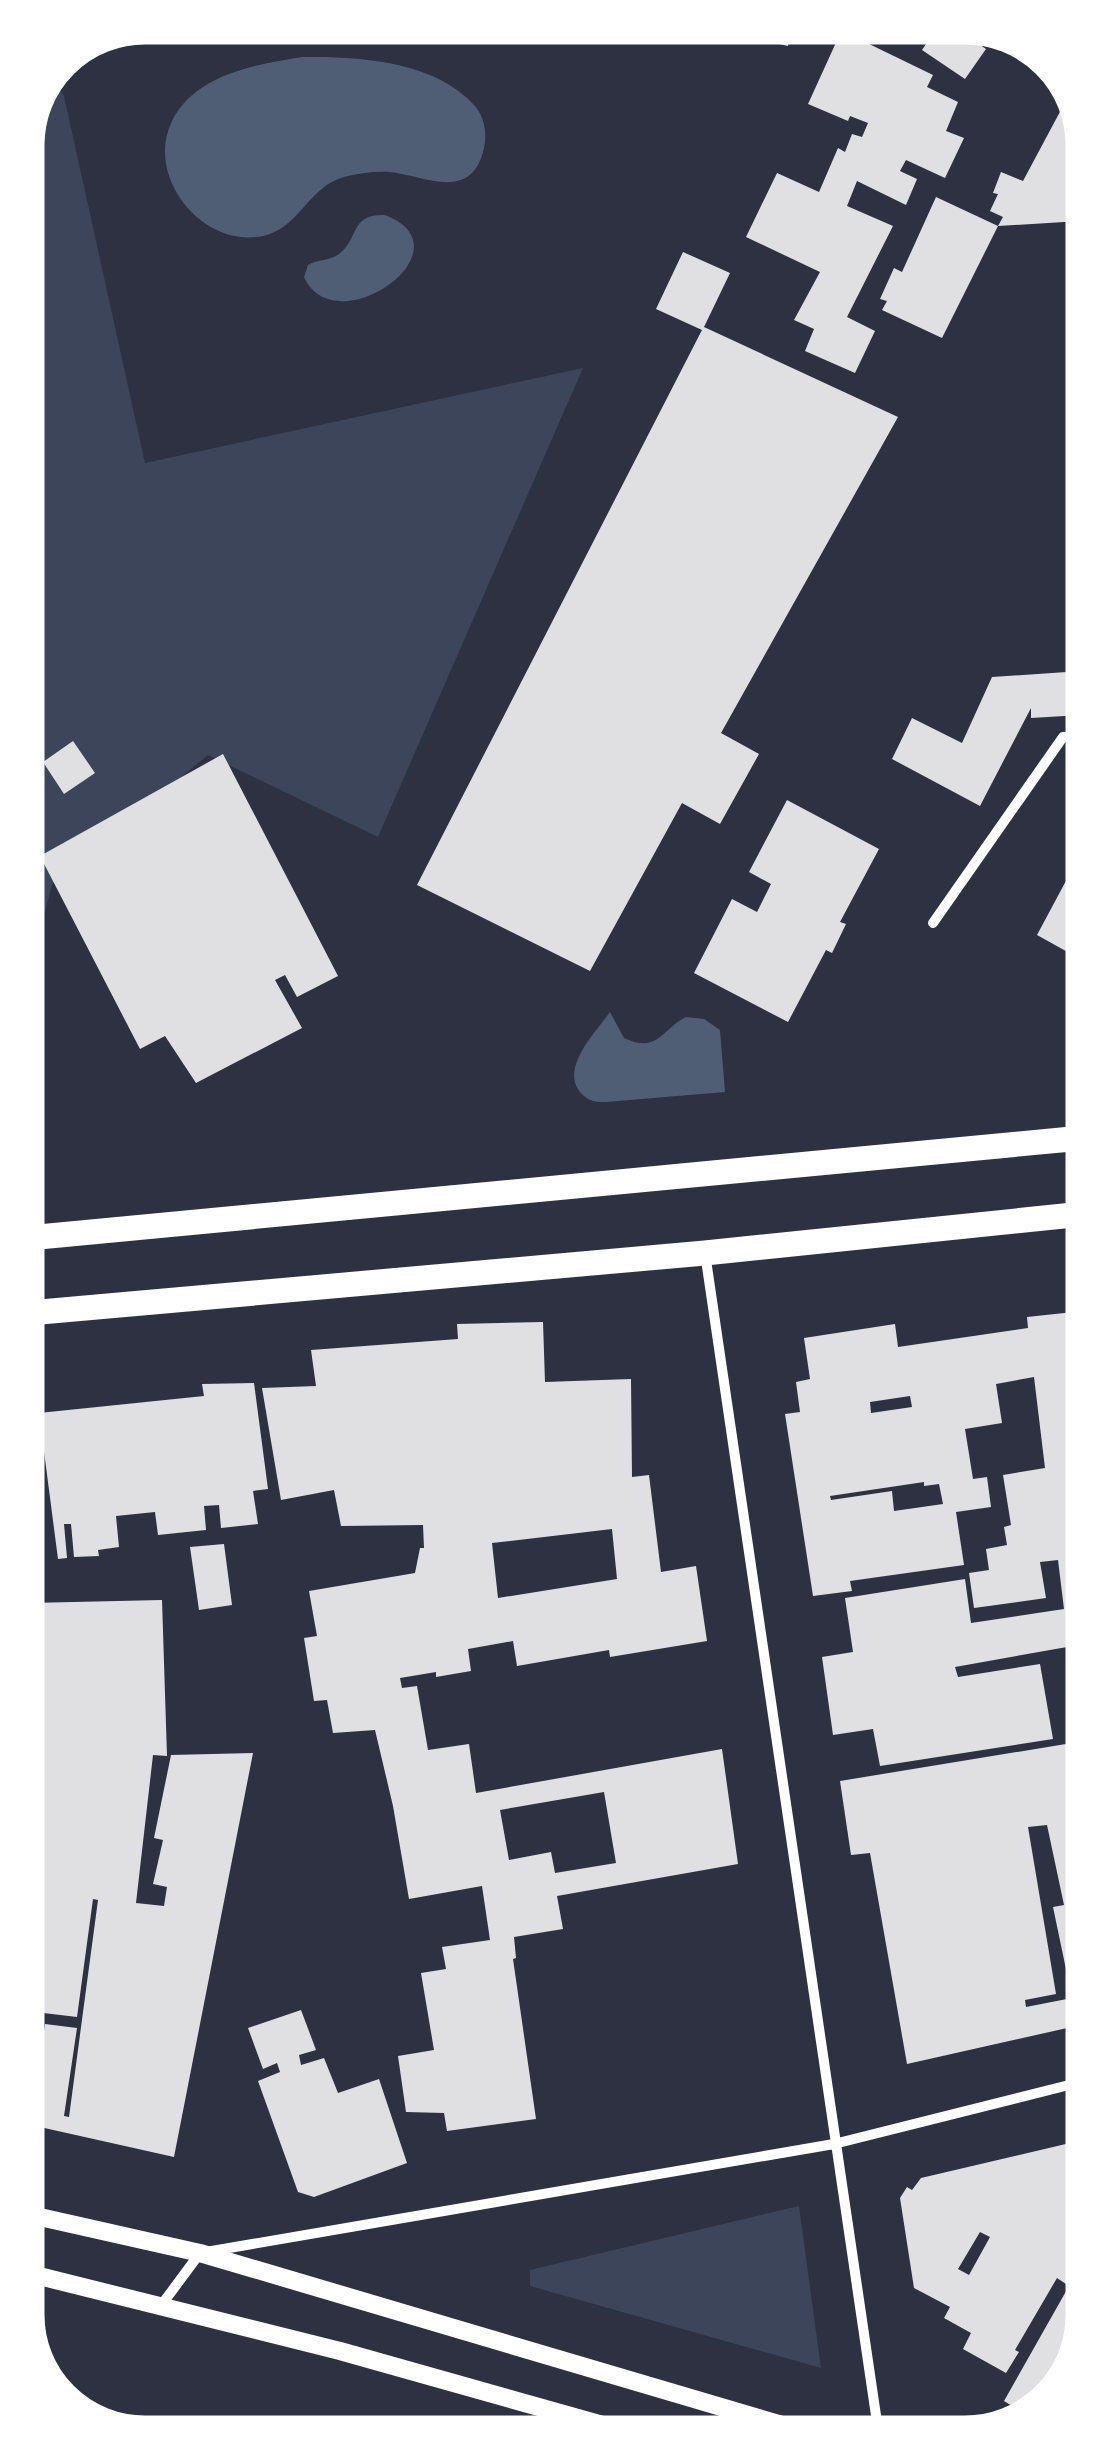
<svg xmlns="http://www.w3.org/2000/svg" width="1111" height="2460" font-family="'Exo 2',sans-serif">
<rect width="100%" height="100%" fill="#2d3142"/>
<path fill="#3c4559" d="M 52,79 L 64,96 L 145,463 L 583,368 L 378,837 L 208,755 L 52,884 L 28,981 L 25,138 Z
M 799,2206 L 821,2368 L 530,2286 L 530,2270 Z"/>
<path fill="#4f5d75" d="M 303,57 C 358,56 435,61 474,105 C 485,117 487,134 484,148 C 472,203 425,176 390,172 C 375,171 359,173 344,177 C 310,186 300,225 267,235 C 205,252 144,178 172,121 C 195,74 257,64 303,57 Z
M 385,215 C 473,249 335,346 304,277 L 308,265 C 318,259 330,261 339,254 C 360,238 349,214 385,215 Z
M 610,1012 L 624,1038 C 658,1054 662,1029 686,1017 L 704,1019 L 720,1030 L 725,1092 L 606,1102 C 597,1102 591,1102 584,1096 C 556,1072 595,1033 610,1012 Z"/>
<path fill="#e0e0e3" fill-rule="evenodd" d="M 739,25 L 793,25 L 788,46 L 737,34 Z
M 844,25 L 868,35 L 865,42 L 933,75 L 927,87 L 958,102 L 946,131 L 964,138 L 945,178 L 906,160 L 900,171 L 917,179 L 906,205 L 857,181 L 847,206 L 893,226 L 847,317 L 875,331 L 855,373 L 805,351 L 814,329 L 794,320 L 820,272 L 746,237 L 777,173 L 819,192 L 838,148 L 845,152 L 852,134 L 862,137 L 868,123 L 850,116 L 848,121 L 808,104 Z
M 939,25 L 951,25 L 986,49 L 965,79 L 922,50 Z
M 1070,93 L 1079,106 L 1080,221 L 998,226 L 1003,217 L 990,211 L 998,194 L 993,193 L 1001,172 L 1023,181 Z
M 936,197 L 998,226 L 942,338 L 882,310 L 887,301 L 880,299 L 894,268 L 902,272 Z
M 683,252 L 730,273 L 704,327 L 898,417 L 721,733 L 759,754 L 720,824 L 682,803 L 590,971 L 417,885 L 702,330 L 656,309 Z
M 1081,671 L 1081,715 L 1031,718 L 1031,708 L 980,806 L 892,759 L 912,718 L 962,743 L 992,677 Z
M 73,741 L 95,773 L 64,794 L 43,762 Z
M 223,754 L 338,976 L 297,997 L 285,975 L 275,980 L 302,1028 L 196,1083 L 165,1036 L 140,1049 L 40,856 Z
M 787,800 L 879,849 L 840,922 L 846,924 L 832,953 L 826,950 L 788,1022 L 694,973 L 732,899 L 757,912 L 771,884 L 749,872 Z
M 1082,836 L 1082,960 L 1037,935 L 1075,864 L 1068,860 Z
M 1083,1311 L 1084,1644 L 955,1667 L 958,1677 L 1040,1664 L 1053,1739 L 880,1766 L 873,1729 L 833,1735 L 822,1657 L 853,1652 L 845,1598 L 965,1579 L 971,1623 L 1064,1609 L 1058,1560 L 1040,1562 L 1046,1598 L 974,1608 L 969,1573 L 989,1570 L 986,1549 L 1007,1545 L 1004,1527 L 1011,1525 L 1003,1475 L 1045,1468 L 1034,1377 L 996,1384 L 1002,1423 L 965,1429 L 973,1479 L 987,1477 L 991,1507 L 956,1512 L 964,1565 L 850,1581 L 852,1591 L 813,1596 L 785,1414 L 800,1412 L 796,1382 L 810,1379 L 804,1338 L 895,1324 L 898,1347 L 1028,1328 L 1027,1317 ZM 910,1396 L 912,1407 L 871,1413 L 870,1402 ZM 924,1482 L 924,1486 L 939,1484 L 943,1504 L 894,1511 L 892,1491 L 831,1500 L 830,1496 Z
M 543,1322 L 545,1382 L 631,1379 L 632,1477 L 649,1475 L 661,1572 L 696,1566 L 707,1641 L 610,1657 L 609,1650 L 517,1666 L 513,1641 L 468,1649 L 471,1671 L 436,1677 L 436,1672 L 400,1678 L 402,1688 L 417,1686 L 428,1750 L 469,1744 L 476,1793 L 722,1749 L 738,1864 L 557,1896 L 563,1929 L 514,1937 L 516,1958 L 513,1959 L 536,2119 L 447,2131 L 444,2113 L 406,2112 L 398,2056 L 434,2050 L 421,1973 L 446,1969 L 442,1947 L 490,1940 L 482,1886 L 409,1899 L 393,1806 L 375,1730 L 333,1733 L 327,1700 L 314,1701 L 304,1638 L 317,1636 L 309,1591 L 415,1573 L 420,1548 L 424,1548 L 423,1525 L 341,1526 L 334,1490 L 281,1500 L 262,1388 L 316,1386 L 311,1350 L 458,1339 L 457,1324 ZM 612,1529 L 617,1579 L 498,1598 L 492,1543 ZM 604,1792 L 616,1863 L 555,1873 L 551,1852 L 509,1860 L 500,1810 Z
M 254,1383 L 268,1489 L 253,1491 L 258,1524 L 221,1528 L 219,1505 L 204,1506 L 206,1530 L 158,1535 L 155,1512 L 116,1516 L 119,1547 L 98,1550 L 99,1556 L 74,1557 L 71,1524 L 64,1524 L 67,1558 L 58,1559 L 39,1413 L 204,1396 L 202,1384 Z
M 224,1544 L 232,1605 L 199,1610 L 190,1547 Z
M 162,1600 L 167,1756 L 153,1755 L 136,1903 L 164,1906 L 167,1887 L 153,1884 L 163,1840 L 154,1838 L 171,1755 L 253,1753 L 174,2157 L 31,2125 L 45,2024 L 77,2028 L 64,2116 L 69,2117 L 98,1900 L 93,1899 L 77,2017 L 35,2012 L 42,1964 L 30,1962 L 30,1844 L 44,1759 L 30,1759 L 29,1603 Z
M 1084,1741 L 1085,2024 L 907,2064 L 870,1853 L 851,1855 L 840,1781 ZM 1047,1825 L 1064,1905 L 1053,1907 L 1072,1998 L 1026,2007 L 1025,2000 L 1056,1994 L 1028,1827 Z
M 301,2010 L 316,2050 L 299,2055 L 301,2065 L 324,2058 L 338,2093 L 379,2079 L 407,2163 L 314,2197 L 298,2192 L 258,2081 L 280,2072 L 277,2063 L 263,2069 L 248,2028 Z
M 1070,2143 L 1077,2175 L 1086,2172 L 1086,2290 L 1078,2292 L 1086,2296 L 1086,2315 L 1074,2350 L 1061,2373 L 1066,2375 L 1062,2388 L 1025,2414 L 1004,2401 L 1069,2286 L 1057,2278 L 1015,2350 L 1019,2352 L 1006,2373 L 963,2349 L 971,2333 L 944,2318 L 950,2307 L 914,2288 L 900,2198 L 907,2187 L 912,2190 L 921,2178 ZM 980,2232 L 990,2237 L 969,2275 L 958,2269 Z"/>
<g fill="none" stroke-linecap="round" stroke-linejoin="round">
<path stroke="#fff" stroke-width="10" d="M 933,923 L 1063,737 L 1081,736
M 705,1253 L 878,2429
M 160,2307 L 200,2253 L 834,2144 L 1085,2081"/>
<path stroke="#fff" stroke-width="18" d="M 31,2215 L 200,2253 L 799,2430
M 31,2274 L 340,2351 L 624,2431"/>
<path stroke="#fff" stroke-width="25" d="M 28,1238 L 1082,1138
M 29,1313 L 705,1253 L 1083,1214"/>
</g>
<path d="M0 0H1111V2460H0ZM145 42H965A103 103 0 0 1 1068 145V2315A103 103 0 0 1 965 2418H145A103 103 0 0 1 42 2315V145A103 103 0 0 1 145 42Z" fill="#fff" fill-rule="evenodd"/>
<path fill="none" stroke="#fff" stroke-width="5" d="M145 42H965A103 103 0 0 1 1068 145V2315A103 103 0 0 1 965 2418H145A103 103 0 0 1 42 2315V145A103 103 0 0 1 145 42Z"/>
</svg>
